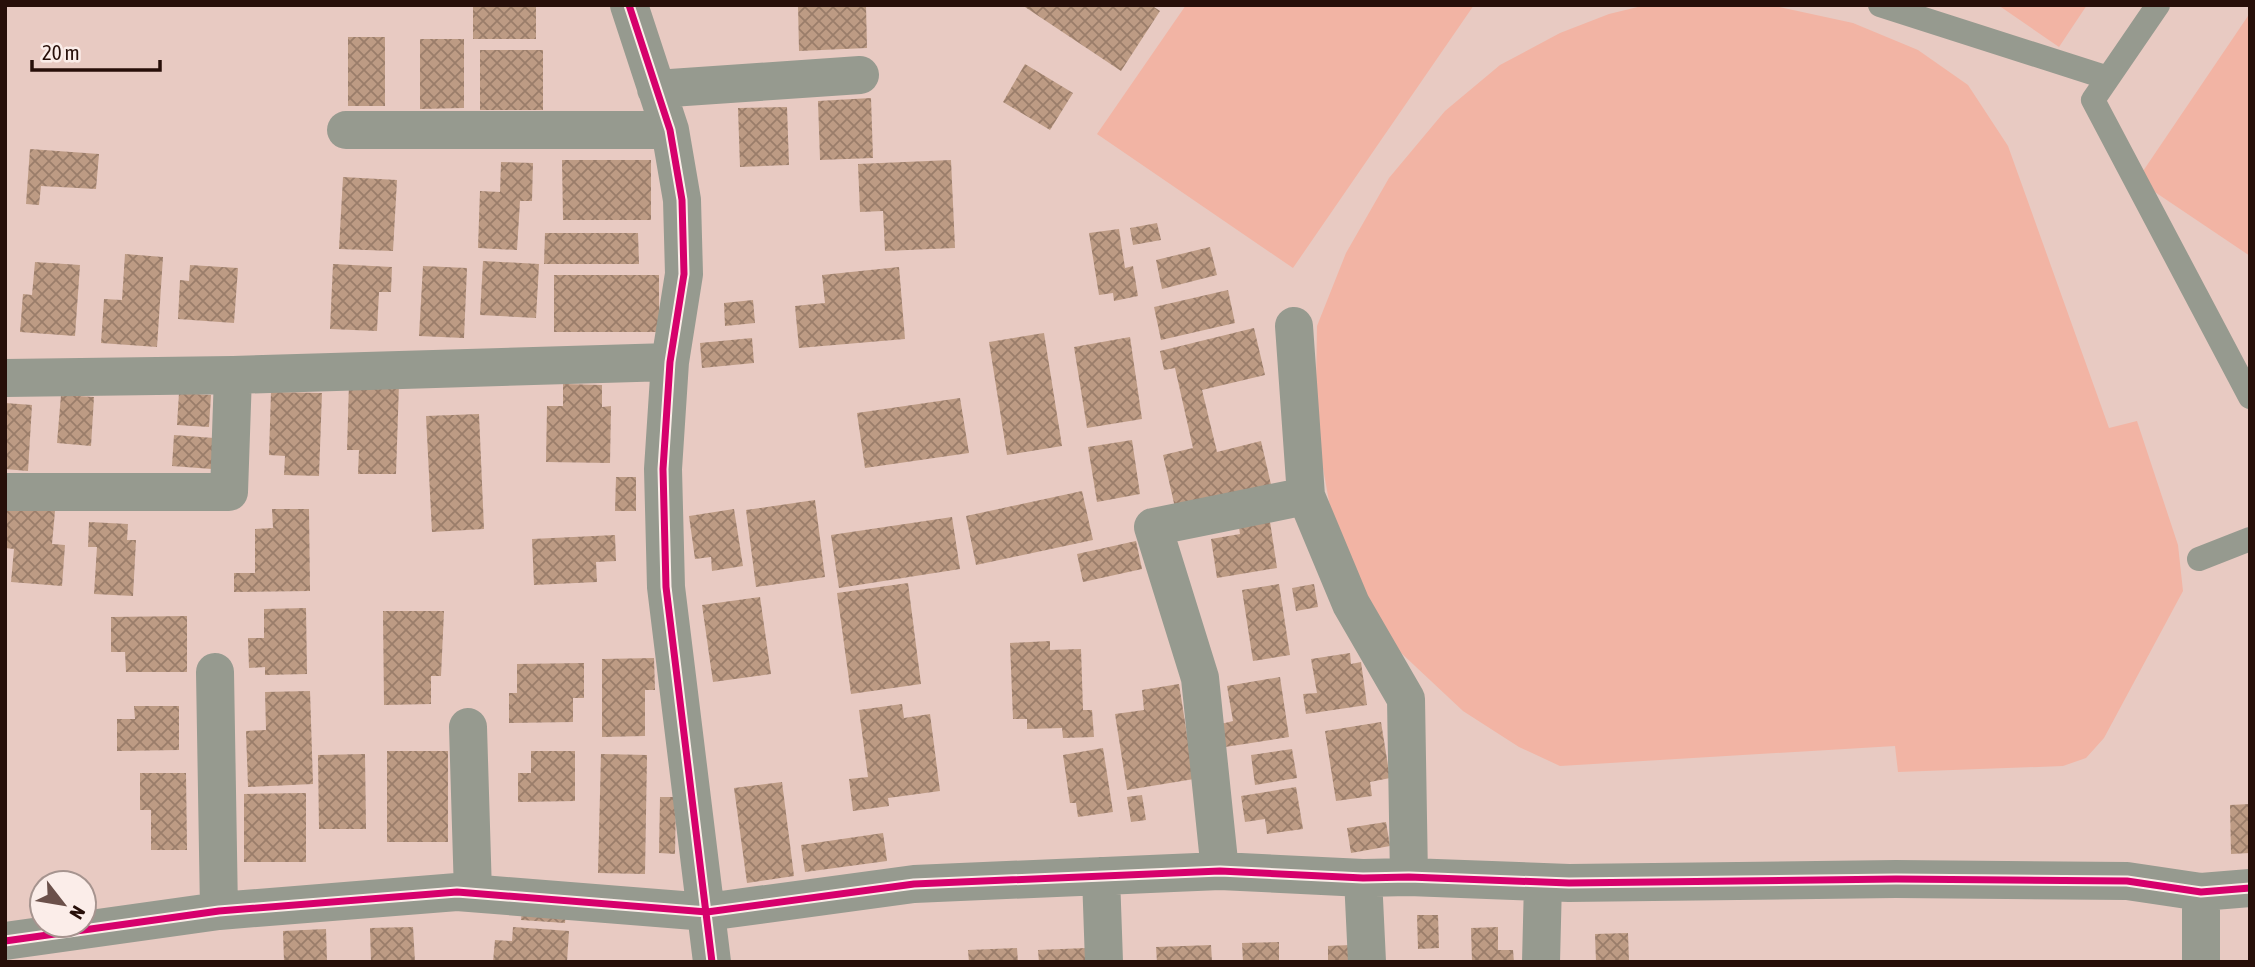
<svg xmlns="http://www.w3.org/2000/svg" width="2255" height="967" font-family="'Asap Condensed',sans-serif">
<defs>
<pattern id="building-cross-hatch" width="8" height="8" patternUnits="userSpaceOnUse" patternTransform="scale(1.75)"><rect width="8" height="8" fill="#bd9b84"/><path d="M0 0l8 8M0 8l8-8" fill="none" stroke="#9a7d6a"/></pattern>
</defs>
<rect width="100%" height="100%" fill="#e8cac2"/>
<path fill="#f2b4a4" d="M 1186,5 L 1474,5 L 1293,268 L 1097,134 Z
M 1646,5 L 1770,5 L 1853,23 L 1918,50 L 1968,85 L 2008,146 L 2109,428 L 2137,421 L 2178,545 L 2183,591 L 2104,738 L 2086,758 L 2063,766 L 1898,772 L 1895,746 L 1560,766 L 1519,747 L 1463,711 L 1399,651 L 1360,585 L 1333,523 L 1320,452 L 1316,390 L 1317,326 L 1346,253 L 1389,178 L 1445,111 L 1500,65 L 1560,33 L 1609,14 Z
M 1998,5 L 2087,5 L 2059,47 Z
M 2250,13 L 2250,256 L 2137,180 Z"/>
<path fill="url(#building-cross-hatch)" d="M 473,5 L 536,5 L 536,39 L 473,39 Z
M 798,5 L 866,5 L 867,48 L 799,51 Z
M 1022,5 L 1151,5 L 1160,11 L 1121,71 Z
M 348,37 L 385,37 L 385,106 L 348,106 Z
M 420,39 L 464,39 L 464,108 L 420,109 Z
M 480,50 L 543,50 L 543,110 L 480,110 Z
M 1025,64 L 1073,93 L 1050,130 L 1003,102 Z
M 871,98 L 873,158 L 820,160 L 818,101 Z
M 787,107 L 789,165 L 740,167 L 738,108 Z
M 30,149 L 99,154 L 96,189 L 41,186 L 39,205 L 26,204 Z
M 562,160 L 651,160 L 651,220 L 563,220 Z
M 951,160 L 955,248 L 885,251 L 883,211 L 860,212 L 858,164 Z
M 501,162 L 533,163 L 532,201 L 520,201 L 517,250 L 478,248 L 480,191 L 500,192 Z
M 343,177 L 397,180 L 393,251 L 339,249 Z
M 1157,223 L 1161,240 L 1133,245 L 1130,228 Z
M 1119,229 L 1125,268 L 1133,266 L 1138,296 L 1114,301 L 1113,293 L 1099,295 L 1089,233 Z
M 545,233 L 638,233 L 639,264 L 544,264 Z
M 1210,247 L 1217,275 L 1162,289 L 1156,260 Z
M 125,254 L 163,257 L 157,347 L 101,343 L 104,299 L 122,300 Z
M 483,261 L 539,264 L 536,318 L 480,315 Z
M 35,262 L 80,265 L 75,336 L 20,332 L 23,294 L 32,295 Z
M 333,264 L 392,267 L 391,292 L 379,292 L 377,331 L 330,329 Z
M 190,265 L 238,268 L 234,323 L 178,319 L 180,280 L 189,281 Z
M 423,266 L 467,268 L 464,338 L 419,336 Z
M 899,267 L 905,339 L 799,348 L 795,306 L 825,303 L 822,275 Z
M 554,275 L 659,275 L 659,332 L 554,332 Z
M 1228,290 L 1235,323 L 1161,340 L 1154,307 Z
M 753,300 L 755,323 L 725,326 L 724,303 Z
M 1254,328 L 1265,375 L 1202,390 L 1217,452 L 1261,441 L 1272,489 L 1176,512 L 1163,455 L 1193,448 L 1175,368 L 1164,370 L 1160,351 Z
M 1044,333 L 1062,446 L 1007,455 L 989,342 Z
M 1130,337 L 1142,419 L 1087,428 L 1074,347 Z
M 752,338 L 754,363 L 702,368 L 700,343 Z
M 349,383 L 399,384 L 396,474 L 358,474 L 359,450 L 347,450 Z
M 563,384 L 602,385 L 602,407 L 611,406 L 610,463 L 546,462 L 547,406 L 563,406 Z
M 271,392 L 322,393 L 319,476 L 284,475 L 285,456 L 269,455 Z
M 179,393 L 211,395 L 209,427 L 177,425 Z
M 61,395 L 94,397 L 91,446 L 57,443 Z
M 960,398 L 969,453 L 865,468 L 857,413 Z
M 5,403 L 32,405 L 28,471 L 5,469 Z
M 479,414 L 484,529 L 432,532 L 426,416 Z
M 174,435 L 214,438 L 212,469 L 172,466 Z
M 1132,440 L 1140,494 L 1097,502 L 1088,447 Z
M 616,477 L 636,477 L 636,511 L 615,511 Z
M 1082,491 L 1093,540 L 976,565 L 966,516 Z
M 815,500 L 825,577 L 756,587 L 746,510 Z
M 5,508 L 55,511 L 52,544 L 65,545 L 62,586 L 11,582 L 14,549 L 5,548 Z
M 272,509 L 309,509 L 310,591 L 234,592 L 234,573 L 255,573 L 255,529 L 273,528 Z
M 734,509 L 743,566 L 712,571 L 711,557 L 695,559 L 689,516 Z
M 1269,515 L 1277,568 L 1217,578 L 1211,539 L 1240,534 L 1238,521 Z
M 952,517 L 960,569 L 839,588 L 831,535 Z
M 89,522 L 128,524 L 127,540 L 136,540 L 133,596 L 94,594 L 97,547 L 88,547 Z
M 615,535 L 616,561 L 596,562 L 597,582 L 534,585 L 532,539 Z
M 1136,541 L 1142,569 L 1083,582 L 1077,554 Z
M 908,583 L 921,684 L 851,694 L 837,593 Z
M 1279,584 L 1290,655 L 1253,661 L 1242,590 Z
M 1314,584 L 1318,607 L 1296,611 L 1292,588 Z
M 760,597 L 771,674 L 713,682 L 702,605 Z
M 306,608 L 307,674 L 265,675 L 265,667 L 249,668 L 248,638 L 264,638 L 264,609 Z
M 383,611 L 444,611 L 441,676 L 431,676 L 431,704 L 384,705 Z
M 187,616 L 187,672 L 126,672 L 125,652 L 111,652 L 111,617 Z
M 1050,641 L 1050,650 L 1081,649 L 1083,710 L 1092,710 L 1094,737 L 1063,738 L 1062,728 L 1027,729 L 1027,719 L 1013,719 L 1010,643 Z
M 1350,653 L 1351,664 L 1361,662 L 1367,705 L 1306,714 L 1303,694 L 1317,693 L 1311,659 Z
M 654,658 L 655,690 L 645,690 L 645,736 L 602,737 L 602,659 Z
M 584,663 L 584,698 L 573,698 L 573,722 L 509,723 L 509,693 L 517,693 L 517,664 Z
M 1280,677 L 1289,737 L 1225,747 L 1221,724 L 1233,721 L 1227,686 Z
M 1179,684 L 1194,779 L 1127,790 L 1115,714 L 1144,710 L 1142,690 Z
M 310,691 L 313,784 L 248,787 L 246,731 L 266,730 L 265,692 Z
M 902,704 L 904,718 L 930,714 L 940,791 L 888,798 L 889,806 L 853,811 L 849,779 L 868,777 L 859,710 Z
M 134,706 L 179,706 L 179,750 L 117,751 L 117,719 L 135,719 Z
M 1381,722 L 1390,778 L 1370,782 L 1372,796 L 1336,801 L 1325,731 Z
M 1103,748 L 1113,812 L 1078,817 L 1076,803 L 1070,803 L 1063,755 Z
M 1292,749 L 1297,778 L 1255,785 L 1251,755 Z
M 387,751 L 448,751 L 448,842 L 387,842 Z
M 531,751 L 575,751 L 575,801 L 518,802 L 518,773 L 531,773 Z
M 365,754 L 366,829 L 319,829 L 318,755 Z
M 601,754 L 647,755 L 645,874 L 598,873 Z
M 140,773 L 186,773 L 187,850 L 151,850 L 151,810 L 140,810 Z
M 782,782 L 794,876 L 747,883 L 734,788 Z
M 1296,787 L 1303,829 L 1267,834 L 1265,819 L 1245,822 L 1241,796 Z
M 306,793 L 306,862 L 244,862 L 244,794 Z
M 1142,795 L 1146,820 L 1131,822 L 1127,797 Z
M 660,797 L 676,797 L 675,854 L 659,853 Z
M 2250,804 L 2250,853 L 2231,854 L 2230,805 Z
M 1386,822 L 1390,846 L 1351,853 L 1347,828 Z
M 883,833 L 887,861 L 805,872 L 801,845 Z
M 522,909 L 566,912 L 565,923 L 521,920 Z
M 1417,915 L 1438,915 L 1439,948 L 1418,949 Z
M 413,927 L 415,962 L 371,962 L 370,928 Z
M 513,927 L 569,931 L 567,962 L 493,962 L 495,940 L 512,941 Z
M 1498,927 L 1498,950 L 1513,950 L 1514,962 L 1472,962 L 1471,928 Z
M 326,929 L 327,962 L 284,962 L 283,931 Z
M 1628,933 L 1629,962 L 1596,962 L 1595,934 Z
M 1279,942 L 1279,962 L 1243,962 L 1242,943 Z
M 1211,945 L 1212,962 L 1157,962 L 1156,947 Z
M 1350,945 L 1350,962 L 1328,962 L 1328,946 Z
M 1017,948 L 1018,962 L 969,962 L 968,950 Z
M 1086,948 L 1086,962 L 1039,962 L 1038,950 Z"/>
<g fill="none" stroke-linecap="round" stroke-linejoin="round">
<path stroke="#969a8f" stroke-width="24" d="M 1880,5 L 2108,78
M 2158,5 L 2093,100 L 2250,397
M 2199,559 L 2250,539"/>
<path stroke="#969a8f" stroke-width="38" d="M 629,5 L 670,130 L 682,200 L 684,274 L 670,362 L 663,469 L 666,587 L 712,962
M 656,89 L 860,75
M 346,130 L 670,130
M 1294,326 L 1306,496 L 1351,604 L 1406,699 L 1409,877
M 5,378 L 233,375 L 670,362
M 5,492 L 229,492 L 233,375
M 215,672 L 219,911
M 468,727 L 473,893
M 1220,871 L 1200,678 L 1153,527 L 1306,496
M 1101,876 L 1104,962
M 1363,878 L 1367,962
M 5,941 L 219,911 L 457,892 L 707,912 L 914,884 L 1220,871 L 1363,878 L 1409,877 L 1569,883 L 1896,879 L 2127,881 L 2201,892 L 2250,888
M 1541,962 L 1543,882
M 2201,962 L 2201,892"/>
<g stroke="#fbede9" stroke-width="11">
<path id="cycleway" d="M 629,5 L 670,130 L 682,200 L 684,274 L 670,362 L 663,469 L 666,587 L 712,962
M 5,941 L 219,911 L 457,892 L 707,912 L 914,884 L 1220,871 L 1363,878 L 1409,877 L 1569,883 L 1896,879 L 2127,881 L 2201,892 L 2250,888"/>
</g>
<use href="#cycleway" stroke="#d6006c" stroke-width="7"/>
</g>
<rect width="2255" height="967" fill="none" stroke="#270f09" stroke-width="14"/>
<g transform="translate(63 904) rotate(121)"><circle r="33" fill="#fbede9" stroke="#a6948f" stroke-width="2"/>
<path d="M0-5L12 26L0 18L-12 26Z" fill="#6b504a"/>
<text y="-10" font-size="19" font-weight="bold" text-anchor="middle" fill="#270f09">N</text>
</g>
<path d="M32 60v10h128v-10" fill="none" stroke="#270f09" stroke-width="3.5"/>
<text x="42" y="60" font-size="21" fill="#270f09" stroke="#fbede9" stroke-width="5" paint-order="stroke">20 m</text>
</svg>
